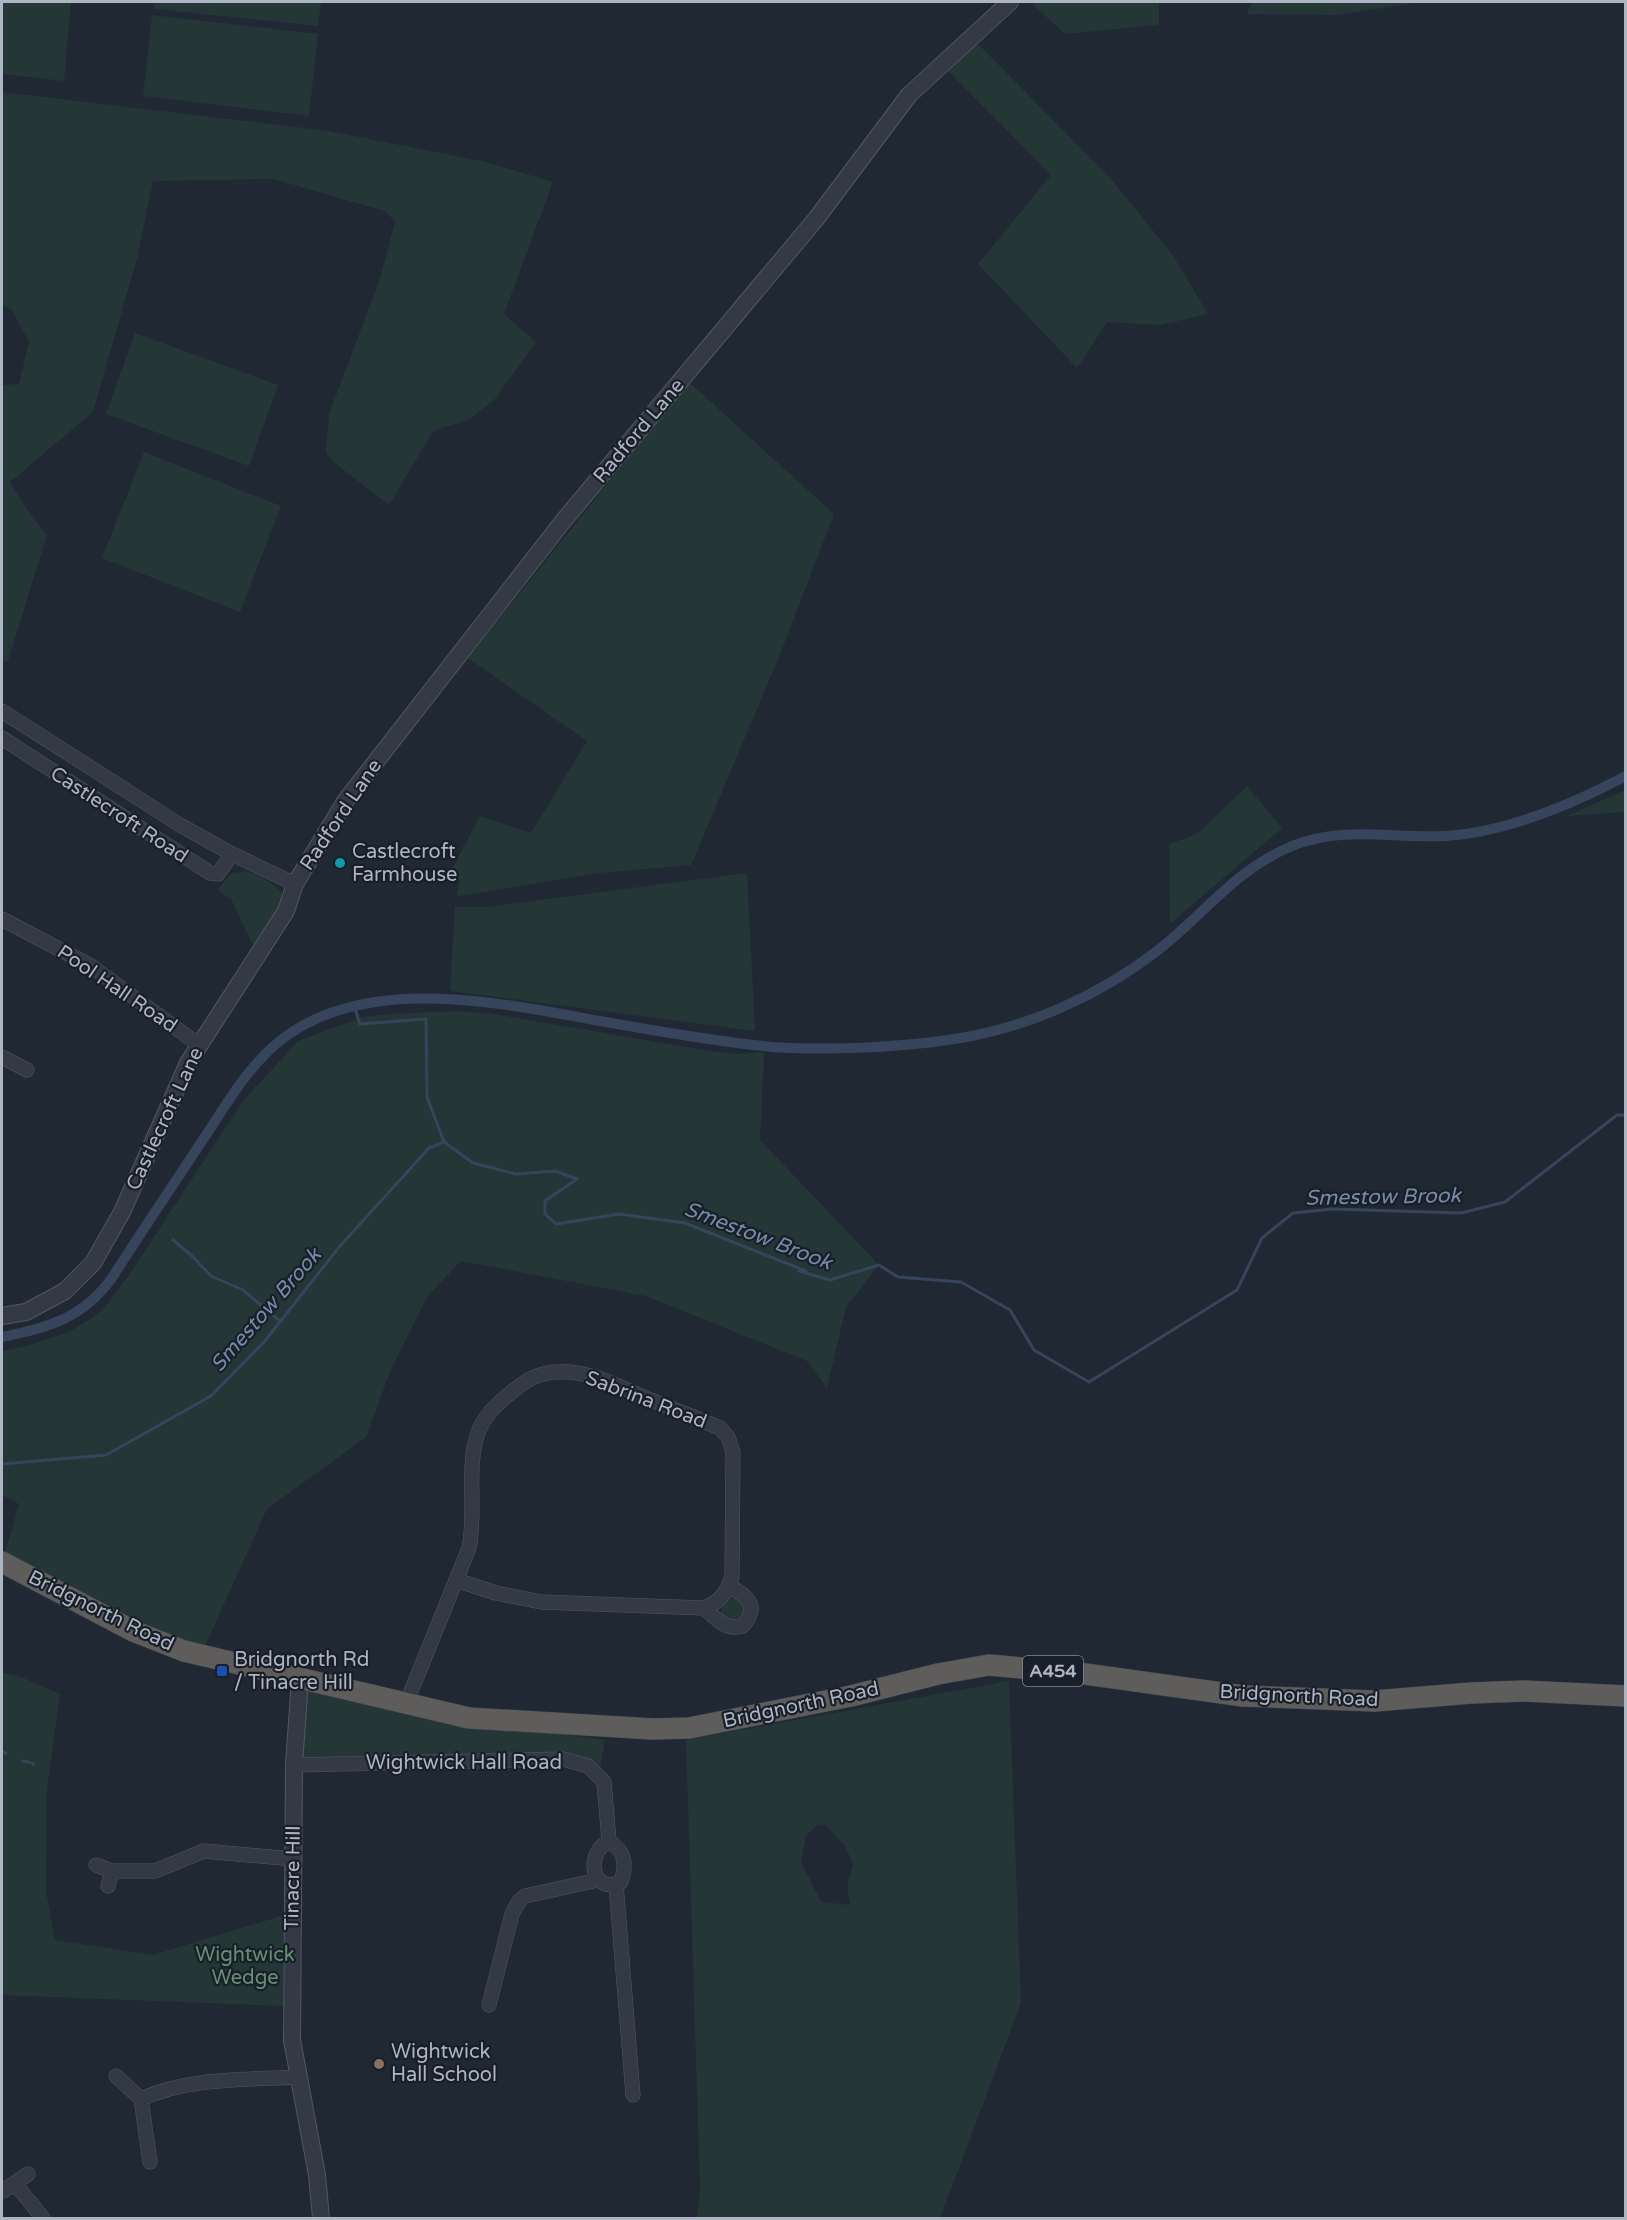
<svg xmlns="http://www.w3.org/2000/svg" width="1627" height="2220" font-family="'Varela Round',sans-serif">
<rect width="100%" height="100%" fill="#202834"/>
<path fill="#253637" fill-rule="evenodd" d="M 2,2 L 71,2 L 64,81 L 2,74 Z
M 154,2 L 321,2 L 318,26 L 154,9 Z
M 1030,2 L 1159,2 L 1159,25 L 1065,34 Z
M 1251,2 L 1425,2 L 1334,15 L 1247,14 Z
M 152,15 L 318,34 L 309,116 L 143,96 Z
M 978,44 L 1111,179 L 1172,254 L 1208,314 L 1160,325 L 1107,322 L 1077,368 L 978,264 L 1051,175 L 947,70 Z
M 2,92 L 329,131 L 486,162 L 553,182 L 504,314 L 536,342 L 495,399 L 470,419 L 433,431 L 389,505 L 331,460 L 326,452 L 329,414 L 380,279 L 395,221 L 384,211 L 274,179 L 153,181 L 138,255 L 93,412 L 10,482 L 32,517 L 47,535 L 8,661 L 2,661 L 2,385 L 19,384 L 29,342 L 12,310 L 2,305 Z
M 135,333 L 278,385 L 249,466 L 106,414 Z
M 689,382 L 834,514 L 779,657 L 691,865 L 599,873 L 457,896 L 459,882 L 452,869 L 480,816 L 531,833 L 587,741 L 468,658 Z
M 144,452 L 281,506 L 240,612 L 102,558 Z
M 1247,786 L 1282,828 L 1170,924 L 1169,844 L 1197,834 Z
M 1625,790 L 1625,812 L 1567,816 Z
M 247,871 C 262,877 274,882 284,896 L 276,918 L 255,949 L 231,899 L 217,890 L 232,873 Z
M 747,873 L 755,1031 L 450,991 L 455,907 L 487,907 Z
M 457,1011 L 494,1014 L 710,1051 L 736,1054 L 764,1052 L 760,1140 L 879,1265 L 846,1307 L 827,1388 L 807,1361 L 646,1296 L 461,1261 L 427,1297 L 391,1369 L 366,1437 L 267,1509 L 205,1646 L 177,1641 L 90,1601 L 4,1556 L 19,1504 L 2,1495 L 2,1351 L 30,1345 L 69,1332 L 95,1316 L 106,1306 L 131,1272 L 243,1101 L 298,1041 L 362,1017 L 388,1014 Z
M 735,1598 C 743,1602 745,1605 747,1613 L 739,1624 L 721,1617 C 720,1606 724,1600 735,1598 Z
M 2,1672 L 19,1676 L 60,1694 L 47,1790 L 46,1891 L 55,1940 L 153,1955 L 284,1915 L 283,2006 L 2,1995 Z
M 1009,1681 L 1021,2003 L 940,2218 L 697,2218 L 700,2189 L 686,1740 ZM 818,1824 L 826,1826 L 845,1846 L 853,1864 L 847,1888 L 850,1905 L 821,1902 L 801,1862 L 806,1836 Z
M 311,1691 L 507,1727 L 605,1740 L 600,1768 L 560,1754 L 299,1758 L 304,1693 Z"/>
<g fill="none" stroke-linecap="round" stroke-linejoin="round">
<path stroke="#36455c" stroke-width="3" d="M 354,1006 L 360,1024 L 426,1019 L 427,1097 L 444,1142
M 173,1240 L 191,1255 L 211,1276 L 243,1290 L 280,1321
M 2,1464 L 106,1455 L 211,1396 L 264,1342 L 340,1246 L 429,1148 L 444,1142 L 473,1163 L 516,1174 L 555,1171 L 577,1179 L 545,1201 L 545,1214 L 556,1224 L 619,1214 L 685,1223 L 806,1271 L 799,1271 L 830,1280 L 879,1265 L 898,1277 L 961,1282 L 1010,1310 L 1034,1350 L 1089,1382 L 1237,1290 L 1262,1238 L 1293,1213 L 1332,1209 L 1461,1213 L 1505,1202 L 1617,1115 L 1626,1115
M 2,1752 L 6,1753
M 23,1761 L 29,1762
M 32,1763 L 34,1765"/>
<path stroke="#36455c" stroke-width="10" d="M 2,1337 C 49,1327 82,1319 112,1278 C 141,1232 172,1187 202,1141 C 225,1107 244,1072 275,1045 C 360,971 500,1003 600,1021 C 650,1030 703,1039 753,1045 C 814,1052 900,1048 961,1038 C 1031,1026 1100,995 1157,951 C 1204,915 1234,870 1292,846 C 1344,825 1393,839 1446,836 C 1508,832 1571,805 1626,776"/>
<g stroke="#515763" stroke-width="15">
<path id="minor" d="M 2,711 L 180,825 L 232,854 L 295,884
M 2,738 L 210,873 L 218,874 L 232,854
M 2,919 L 91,966 L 199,1045
M 2,1057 L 27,1070
M 704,1608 C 717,1619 725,1631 743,1626 C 760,1606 748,1596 729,1586
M 406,1704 L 469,1548 C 477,1510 465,1466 479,1430 C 484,1417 497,1404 508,1395 C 518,1387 530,1377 543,1374 C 580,1365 616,1385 648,1399 C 672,1408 696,1418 720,1428 L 728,1437 L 733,1452 L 732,1576 C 728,1591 719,1603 704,1608 L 541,1602 L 496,1593 L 456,1580
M 294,1765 L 563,1759 L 588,1766 L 604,1782 L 609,1841
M 609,1841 C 625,1851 627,1864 621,1882 C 592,1896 584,1854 609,1841 Z
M 96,1865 L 112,1871 L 155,1871 L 204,1851 L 293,1859
M 616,1884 L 633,2095
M 108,1886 L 112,1871
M 489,2005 L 512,1914 L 519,1901 L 525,1896 L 598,1880
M 116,2076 L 141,2099 L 150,2162
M 141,2099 C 189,2077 246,2080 298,2077
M 15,2184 L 43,2218
M 3,2191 L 28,2174"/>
</g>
<g stroke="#515763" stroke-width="18">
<path id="tertiary" d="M 2,1316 L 26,1312 L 65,1291 L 93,1263 L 122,1212 L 188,1063 L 286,911 L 295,884 L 346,800 L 564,520 L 816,219 L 909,95 L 1010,2
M 300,1679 L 294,1765 L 292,2040 L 317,2175 L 321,2218"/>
</g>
<g stroke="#3e444f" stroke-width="22">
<path id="trunk" d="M 2,1562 L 133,1631 L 184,1651 L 469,1718 L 653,1729 L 689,1728 L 851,1696 L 938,1674 L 989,1665 L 1078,1673 L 1243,1696 L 1375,1701 L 1471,1693 L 1524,1691 L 1626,1696"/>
</g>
<use href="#minor" stroke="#333a45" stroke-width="14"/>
<use href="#tertiary" stroke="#333a45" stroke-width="16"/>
<use href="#trunk" stroke="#5e5d5b" stroke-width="21"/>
</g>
<circle fill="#0f9aa8" stroke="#191f29" stroke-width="2" cx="340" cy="863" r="6"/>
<rect fill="#1a4fb4" stroke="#191f29" stroke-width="2" x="216" y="1665" width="12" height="12" rx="3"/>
<circle fill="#8d6e63" stroke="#191f29" stroke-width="2" cx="379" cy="2064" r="6"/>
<g text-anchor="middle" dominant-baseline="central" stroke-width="4.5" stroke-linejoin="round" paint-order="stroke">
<rect fill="#191f29" stroke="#818794" stroke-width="1.5" x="1023" y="1656" width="60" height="30" rx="4.5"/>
<g font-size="18" font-weight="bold" fill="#adb4c2">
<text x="1053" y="1671">A454</text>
</g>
<g font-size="20" fill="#adb4c2" stroke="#191f29">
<text transform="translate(639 431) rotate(-50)">Radford Lane</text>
<text transform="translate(119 815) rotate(33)">Castlecroft Road</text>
<text transform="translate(341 815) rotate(-56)">Radford Lane</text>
<text transform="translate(117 989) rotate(34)">Pool Hall Road</text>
<text transform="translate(165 1119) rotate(-65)">Castlecroft Lane</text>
<text transform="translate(646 1400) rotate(21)">Sabrina Road</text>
<text transform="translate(101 1611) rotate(26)">Bridgnorth Road</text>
<text transform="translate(1299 1696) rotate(3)">Bridgnorth Road</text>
<text transform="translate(801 1705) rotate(-12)">Bridgnorth Road</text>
<text x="464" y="1763">Wightwick Hall Road</text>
<text transform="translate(293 1878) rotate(-89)">Tinacre Hill</text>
</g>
<g font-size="20" fill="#adb4c2" stroke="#191f29" text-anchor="start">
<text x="352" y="852">Castlecroft<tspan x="352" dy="23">Farmhouse</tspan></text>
<text x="234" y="1660">Bridgnorth Rd<tspan x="234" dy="23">/ Tinacre Hill</tspan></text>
<text x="391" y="2052">Wightwick<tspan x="391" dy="23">Hall School</tspan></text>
</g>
<g font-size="20" fill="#679072" stroke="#191f29">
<text x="245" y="1955">Wightwick<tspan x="245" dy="23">Wedge</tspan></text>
</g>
<g font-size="21" font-style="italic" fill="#778aa9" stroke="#191f29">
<text transform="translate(1383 1197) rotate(-1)">Smestow Brook</text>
<text transform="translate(758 1236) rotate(21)">Smestow Brook</text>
<text transform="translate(266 1310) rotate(-49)">Smestow Brook</text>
</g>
</g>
<rect width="1627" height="2220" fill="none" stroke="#adb4c2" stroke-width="6"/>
</svg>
